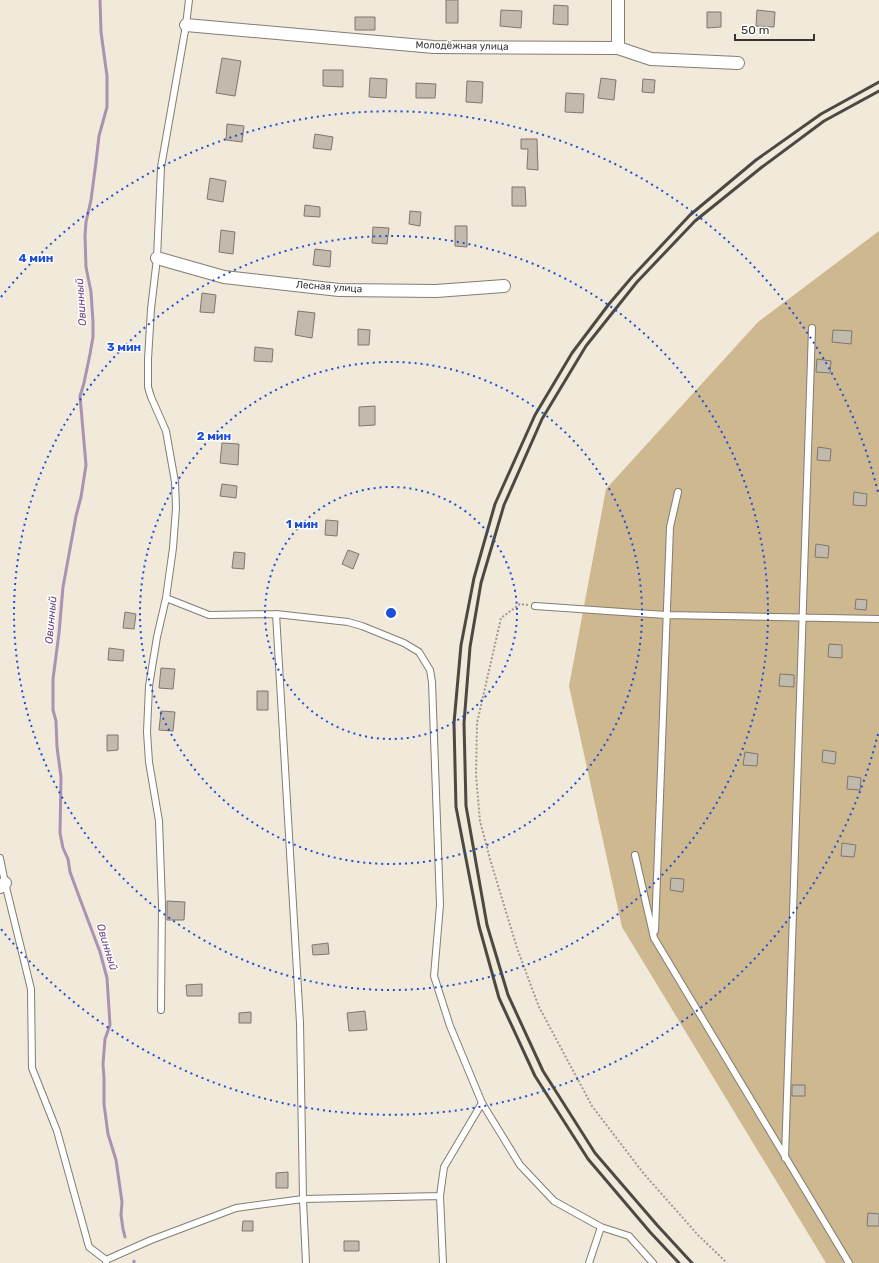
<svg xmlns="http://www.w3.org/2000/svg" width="879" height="1263" font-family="Rubik,sans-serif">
<rect width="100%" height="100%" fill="#f1eadb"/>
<path fill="#cdb890" d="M 879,231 L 879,1263 L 826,1263 L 622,927 L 569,686 L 606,489 L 758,322 Z"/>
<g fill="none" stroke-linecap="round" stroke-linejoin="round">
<path stroke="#a992b2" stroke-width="3" d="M 100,0 L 101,32 L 107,76 L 107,107 L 99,136 L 96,162 L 91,200 L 86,222 L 85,236 L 86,267 L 91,292 L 93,322 L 93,337 L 90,354 L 84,383 L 80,396 L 86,465 L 81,497 L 76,516 L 63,587 L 59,633 L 53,679 L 53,710 L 56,721 L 57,747 L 61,777 L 60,833 L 63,848 L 68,859 L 70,872 L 80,899 L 100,952 L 107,978 L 110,1025 L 105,1039 L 103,1064 L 104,1078 L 104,1104 L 108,1134 L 116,1160 L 122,1202 L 121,1215 L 123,1229 L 125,1237
M 134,1261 L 134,1263"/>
</g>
<path fill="#c2bbad" stroke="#7e776b" d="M 446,0 L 458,0 L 458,23 L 446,23 Z
M 554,5 L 568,6 L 568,25 L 553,24 Z
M 501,10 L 522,11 L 521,28 L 500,26 Z
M 757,10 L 775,12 L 774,27 L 756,26 Z
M 707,12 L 721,12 L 721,27 L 707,28 Z
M 355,17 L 375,17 L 375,30 L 355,30 Z
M 222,58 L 241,61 L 235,96 L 216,93 Z
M 323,70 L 343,70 L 343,87 L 323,86 Z
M 370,78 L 387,79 L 386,98 L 369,97 Z
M 601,78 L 616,80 L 614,100 L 598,98 Z
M 643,79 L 655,80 L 654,93 L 642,92 Z
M 467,81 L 483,82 L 482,103 L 466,102 Z
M 416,83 L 436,84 L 435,98 L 416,98 Z
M 566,93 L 584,94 L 583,113 L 565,112 Z
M 227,124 L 244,126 L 242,142 L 226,140 Z
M 315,134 L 333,137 L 331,150 L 313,148 Z
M 521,139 L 537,139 L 538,170 L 527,169 L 528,149 L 521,149 Z
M 210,178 L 226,181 L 223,202 L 207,199 Z
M 512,187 L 525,187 L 526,206 L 512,206 Z
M 305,205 L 320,207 L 320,217 L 304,216 Z
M 410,211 L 421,212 L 420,226 L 409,224 Z
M 455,226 L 467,226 L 467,247 L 455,246 Z
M 373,227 L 389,228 L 387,244 L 372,243 Z
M 221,230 L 235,232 L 233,254 L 219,252 Z
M 315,249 L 331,251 L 330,267 L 313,265 Z
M 202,293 L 216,295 L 214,313 L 200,312 Z
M 298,311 L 315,313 L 312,338 L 295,335 Z
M 358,329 L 370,330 L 369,345 L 358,345 Z
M 833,330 L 852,331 L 851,344 L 832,342 Z
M 255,347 L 273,349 L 272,362 L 254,361 Z
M 817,359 L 831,361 L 830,373 L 816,372 Z
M 375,406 L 375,425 L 359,426 L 359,407 Z
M 222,443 L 239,444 L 238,465 L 220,463 Z
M 818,447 L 831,449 L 830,461 L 817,460 Z
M 222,484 L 237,486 L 236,498 L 220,496 Z
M 854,492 L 867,494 L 866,506 L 853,505 Z
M 326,520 L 338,521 L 337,536 L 325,535 Z
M 816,544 L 829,546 L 828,558 L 815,557 Z
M 348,550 L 359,554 L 353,569 L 342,564 Z
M 234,552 L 245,553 L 244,569 L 232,568 Z
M 856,599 L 867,600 L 866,610 L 855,609 Z
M 125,612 L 136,614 L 134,629 L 123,628 Z
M 829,644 L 842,645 L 842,658 L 828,657 Z
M 109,648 L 124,650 L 123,661 L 108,660 Z
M 161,668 L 175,669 L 173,689 L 159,688 Z
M 780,674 L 794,675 L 794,687 L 779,686 Z
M 257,691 L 268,691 L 268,710 L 257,710 Z
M 161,711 L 175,712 L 173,731 L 159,730 Z
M 107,735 L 118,735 L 118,750 L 107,751 Z
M 823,750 L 836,752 L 835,764 L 822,762 Z
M 745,752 L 758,754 L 757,766 L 743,765 Z
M 848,776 L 861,778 L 860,790 L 847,789 Z
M 842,843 L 856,845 L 854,857 L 841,856 Z
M 671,878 L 684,879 L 683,892 L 670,890 Z
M 167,901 L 185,902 L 184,920 L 167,920 Z
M 328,943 L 329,954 L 313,955 L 312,945 Z
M 202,984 L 202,996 L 187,996 L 186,985 Z
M 365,1011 L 367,1030 L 349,1031 L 347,1013 Z
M 251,1012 L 251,1023 L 239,1023 L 239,1013 Z
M 792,1085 L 805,1085 L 805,1096 L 792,1096 Z
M 288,1172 L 288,1188 L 276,1188 L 276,1173 Z
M 868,1213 L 879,1214 L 879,1226 L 867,1226 Z
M 243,1221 L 253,1221 L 253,1231 L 242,1231 Z
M 344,1241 L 359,1241 L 359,1251 L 344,1251 Z"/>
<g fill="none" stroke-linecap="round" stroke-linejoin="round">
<g stroke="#847d70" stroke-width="8">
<path id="service" d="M 189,0 L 186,25 L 161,167 L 157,258 L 151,309 L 148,359 L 148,387 L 151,397 L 166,431 L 175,482 L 176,508 L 173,548 L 166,598 L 209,615 L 276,614 L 348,622 L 362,626 L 404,643 L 419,652 L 430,670 L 432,682 L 440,905 L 434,976 L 450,1026 L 482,1103 L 520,1165 L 554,1201 L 601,1227 L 629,1236 L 653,1263
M 535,606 L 666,615 L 879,619
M 276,614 L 300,1023 L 303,1199 L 306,1263
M 635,855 L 654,938 L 849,1263
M 0,858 L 5,883 L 31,989 L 32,1068 L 57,1131 L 89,1247 L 106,1260 L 106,1263
M 655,931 L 670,527 L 678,492
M 161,1010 L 162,904 L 159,821 L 149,762 L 147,732 L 149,686 L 157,637 L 166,598
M 785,1158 L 812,328
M 106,1260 L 151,1240 L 236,1208 L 303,1199 L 440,1196
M 443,1263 L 440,1196 L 444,1167 L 482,1103
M 589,1263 L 601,1227"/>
</g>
<g stroke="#847d70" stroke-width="14">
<path id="minor" d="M 186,25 L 434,47 L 618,48 L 651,59 L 738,63
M 618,48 L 618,0
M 157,258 L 224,277 L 339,290 L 436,291 L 504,286
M 0,887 L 5,883"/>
</g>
<path stroke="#9f9a8f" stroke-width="2" stroke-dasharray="2 2" stroke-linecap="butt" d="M 528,605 L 520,604 L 501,618 L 477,723 L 476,775 L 480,821 L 490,859 L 517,948 L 539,1007 L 592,1106 L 644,1174 L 698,1235 L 727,1263"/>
<use href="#service" stroke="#fff" stroke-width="6"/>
<use href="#minor" stroke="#fff" stroke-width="12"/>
<path stroke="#4c4942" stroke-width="3" d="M 679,1263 L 650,1232 L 588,1159 L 535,1076 L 499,998 L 479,926 L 456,807 L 454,723 L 461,645 L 474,578 L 495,504 L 535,415 L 572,353 L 609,304 L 632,277 L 690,215 L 756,160 L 821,114 L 879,82
M 692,1263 L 657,1225 L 595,1153 L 543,1071 L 508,995 L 487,925 L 466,806 L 464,723 L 470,647 L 481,583 L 504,505 L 542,419 L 586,346 L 637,282 L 695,221 L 762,167 L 824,121 L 879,91"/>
</g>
<g fill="none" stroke="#1d4ed8" stroke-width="2" stroke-dasharray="2 4">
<circle cx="391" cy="613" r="126"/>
<circle cx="391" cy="613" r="251"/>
<circle cx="391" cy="613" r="377"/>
<path d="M878 734A502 502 0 0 1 1 929M1 297A502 502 0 0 1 878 492"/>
</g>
<g text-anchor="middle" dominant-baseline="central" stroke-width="3" stroke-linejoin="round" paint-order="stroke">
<g font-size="10" fill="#37342f" stroke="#fff">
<text transform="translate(462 46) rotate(1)">Молодёжная улица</text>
<text transform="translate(329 287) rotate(4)">Лесная улица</text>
</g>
<g font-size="11" font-style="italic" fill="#6d4480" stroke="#fff">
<text transform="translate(81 302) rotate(-94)">Овинный</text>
<text transform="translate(51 620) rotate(-85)">Овинный</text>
<text transform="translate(107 947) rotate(73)">Овинный</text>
</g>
</g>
<circle cx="391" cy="613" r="6" fill="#1d4ed8" stroke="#fff" stroke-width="2"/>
<g font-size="12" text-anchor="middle" font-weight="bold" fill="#1d4ed8" stroke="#fff" stroke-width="3" stroke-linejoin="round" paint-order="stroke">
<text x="36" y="262">4 мин</text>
<text x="124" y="351">3 мин</text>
<text x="214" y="440">2 мин</text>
<text x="302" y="528">1 мин</text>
</g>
<path d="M735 34v6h79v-6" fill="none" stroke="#37342f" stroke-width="2"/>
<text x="741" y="34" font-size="12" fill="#37342f" stroke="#ffffff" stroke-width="3" paint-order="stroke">50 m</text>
</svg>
